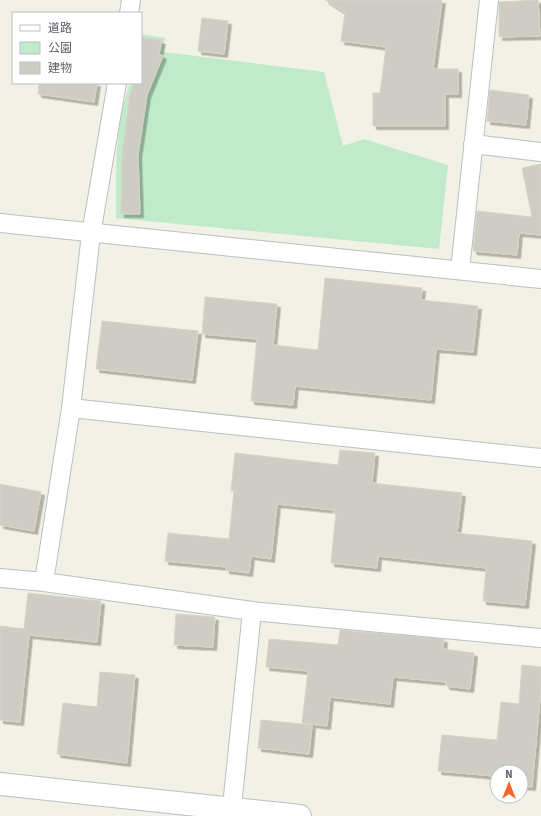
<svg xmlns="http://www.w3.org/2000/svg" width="541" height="816" font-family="'Source Sans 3','Noto Sans JP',sans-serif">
<defs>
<filter id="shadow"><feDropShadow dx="3.5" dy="3.5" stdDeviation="0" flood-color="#0004"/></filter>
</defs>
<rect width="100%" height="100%" fill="#f1f1e6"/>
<path fill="#c1eaca" d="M 141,34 L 165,38 L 163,52 L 324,72 L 343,146 L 364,139 L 448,165 L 439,249 L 116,218 C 116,173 114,126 130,83 L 141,83 Z"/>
<path fill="#cecdc5" stroke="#d6d5c3" filter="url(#shadow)" d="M 325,0 L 442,0 L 433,69 L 458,69 L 458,94 L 445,94 L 445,126 L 373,126 L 373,93 L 380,93 L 386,47 L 341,41 L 345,13 Z
M 538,0 L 540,36 L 499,37 L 499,2 Z
M 202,18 L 228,21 L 224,54 L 198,51 Z
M 141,37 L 162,41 L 159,54 L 163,56 L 147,95 L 138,155 L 140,214 L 121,214 L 122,155 L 130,95 L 134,83 L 141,83 Z
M 39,83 L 97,83 L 94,102 L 38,94 Z
M 490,90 L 529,95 L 526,125 L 487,121 Z
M 541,164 L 541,235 L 519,233 L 517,255 L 473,251 L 477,211 L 532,217 L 522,168 Z
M 325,278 L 422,288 L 421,300 L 478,306 L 473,352 L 436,349 L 431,400 L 295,386 L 293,405 L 251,401 L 257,339 L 202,334 L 205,297 L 277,304 L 273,345 L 318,350 Z
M 102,321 L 198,331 L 192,380 L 96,369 Z
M 340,450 L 375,453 L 372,483 L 462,493 L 457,533 L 532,541 L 525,605 L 483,601 L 486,568 L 378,556 L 377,568 L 331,563 L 336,513 L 333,513 L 334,510 L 277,504 L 271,559 L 251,556 L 249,573 L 226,570 L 226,567 L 165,561 L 168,533 L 229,539 L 234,491 L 231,491 L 235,453 L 338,465 Z
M 0,484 L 41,492 L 34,531 L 0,525 Z
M 28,593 L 101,601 L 97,642 L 29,635 L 20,722 L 0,720 L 0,626 L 24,629 Z
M 176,614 L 215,617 L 213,647 L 174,645 Z
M 340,630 L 444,639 L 443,649 L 474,653 L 470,689 L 446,686 L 446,682 L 393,677 L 390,704 L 330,697 L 327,726 L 302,723 L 308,671 L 266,667 L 269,639 L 338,645 Z
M 522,665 L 541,667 L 541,687 L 532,787 L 521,786 L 521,772 L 497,772 L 497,784 L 492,783 L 493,776 L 438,771 L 442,735 L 497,740 L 501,702 L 519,704 Z
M 100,672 L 135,675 L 127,763 L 57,754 L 63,703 L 97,707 Z
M 261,720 L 312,725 L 309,754 L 258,748 Z"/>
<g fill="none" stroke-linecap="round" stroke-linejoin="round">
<g stroke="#bdbec5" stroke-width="20">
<path id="minor" d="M 129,13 L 131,0
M 473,144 L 541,152
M 0,223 L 541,279
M 460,270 L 489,0
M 71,408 L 541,458
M 0,578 L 44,582 L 252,611 L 541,638
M 44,582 L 71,408 L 91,234 L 117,83
M 231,816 L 252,611"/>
</g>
<g stroke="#bdbec5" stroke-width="24">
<path id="tertiary" d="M 0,784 L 300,816"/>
</g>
<use href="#minor" stroke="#fff" stroke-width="18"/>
<use href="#tertiary" stroke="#fff" stroke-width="22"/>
</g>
<rect x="12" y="12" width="130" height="72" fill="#ffffff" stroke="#bebfc2"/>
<rect x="20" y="25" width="20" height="6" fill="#ffffff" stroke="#bebfc2"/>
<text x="48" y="32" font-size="12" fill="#5d5f67">道路</text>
<rect x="20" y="42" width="20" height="12" fill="#c1eaca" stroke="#bebfc2"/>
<text x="48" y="52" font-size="12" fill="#5d5f67">公園</text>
<rect x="20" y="62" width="20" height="12" fill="#cecdc5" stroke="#bebfc2"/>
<text x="48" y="72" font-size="12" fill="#5d5f67">建物</text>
<g transform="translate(509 784)"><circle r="19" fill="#ffffff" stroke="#bebfc2"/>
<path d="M0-3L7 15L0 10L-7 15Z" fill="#f66626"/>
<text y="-6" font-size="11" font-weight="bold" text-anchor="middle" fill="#5d5f67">N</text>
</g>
</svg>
